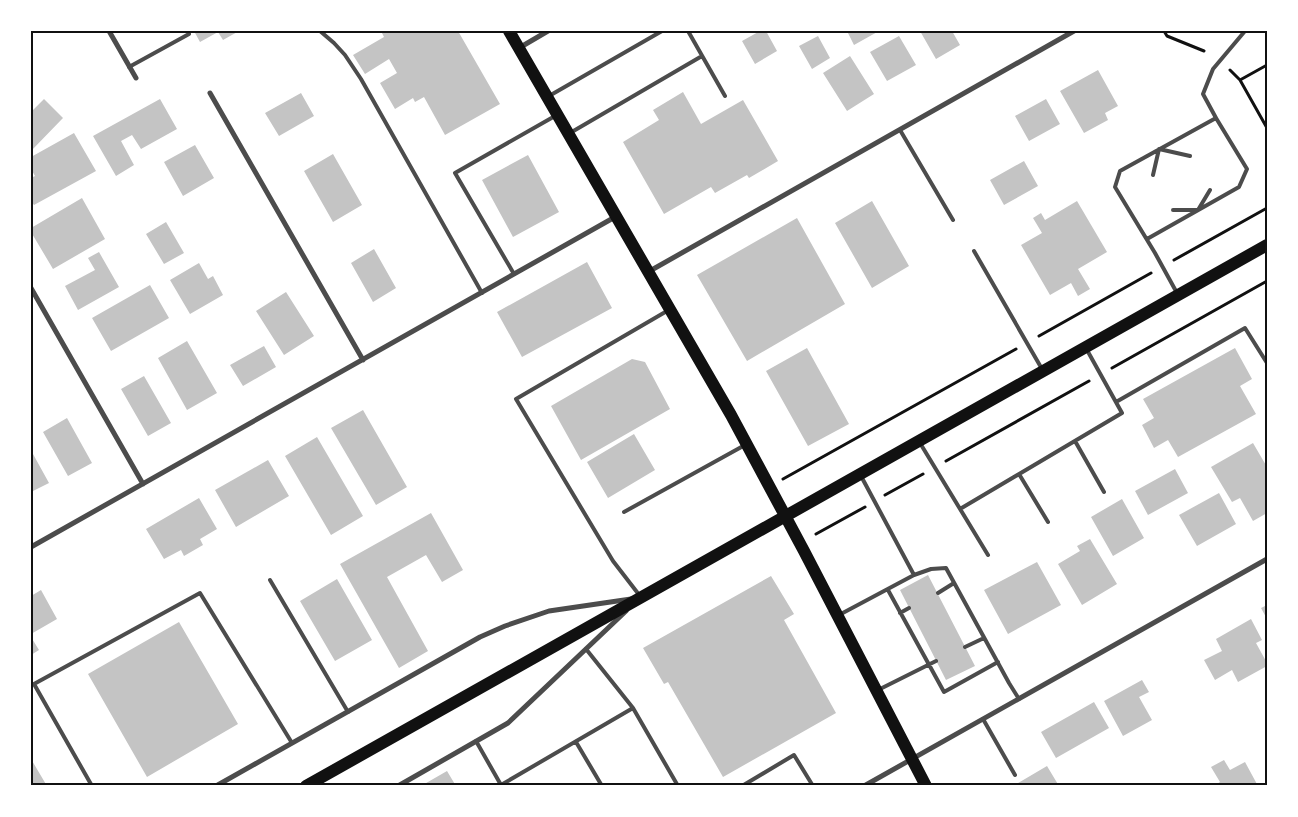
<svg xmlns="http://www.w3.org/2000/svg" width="1298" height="817" font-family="Mulish,sans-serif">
<rect width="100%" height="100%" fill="#fff"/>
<path fill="#c4c4c4" d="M 194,31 L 239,31 L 223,40 L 218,32 L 200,42 Z
M 381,31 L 458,31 L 500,104 L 445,135 L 424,97 L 415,102 L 413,98 L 395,109 L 380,83 L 397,73 L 389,59 L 365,74 L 353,55 L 384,37 Z
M 760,31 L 766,31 L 777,51 L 755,64 L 742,41 Z
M 847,31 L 879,31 L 854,45 Z
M 920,31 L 952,31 L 960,45 L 936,59 Z
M 818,36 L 830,58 L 812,69 L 799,46 Z
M 899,36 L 916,65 L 887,81 L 870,52 Z
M 850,56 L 874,94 L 847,111 L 823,73 Z
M 1098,70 L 1118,106 L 1105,113 L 1108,120 L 1084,133 L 1060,91 Z
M 683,92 L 701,124 L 743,100 L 778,161 L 749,178 L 747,175 L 715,193 L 711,187 L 664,214 L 623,142 L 659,120 L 653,110 Z
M 301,93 L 314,116 L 279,136 L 265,113 Z
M 44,99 L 63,118 L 31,151 L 31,112 Z
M 160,99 L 177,129 L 141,149 L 132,135 L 121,141 L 134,165 L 116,176 L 93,136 Z
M 1046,99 L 1060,124 L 1029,141 L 1015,116 Z
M 74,133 L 96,171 L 34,205 L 31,201 L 31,178 L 35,176 L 31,169 L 31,157 Z
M 195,145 L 214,178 L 183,196 L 164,162 Z
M 333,154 L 362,205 L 333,222 L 304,171 Z
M 528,155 L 559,212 L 513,237 L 482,180 Z
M 1024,161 L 1038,186 L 1004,205 L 990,180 Z
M 82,198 L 105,239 L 53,269 L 31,232 L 31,228 Z
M 872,201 L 909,266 L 872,288 L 835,223 Z
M 1077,201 L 1107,252 L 1078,269 L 1090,289 L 1078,296 L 1071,283 L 1050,295 L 1021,245 L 1042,233 L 1033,218 L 1041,213 L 1045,220 Z
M 797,218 L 845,304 L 747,361 L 697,275 Z
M 166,222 L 184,253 L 164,264 L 146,234 Z
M 374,249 L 396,288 L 373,302 L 351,263 Z
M 99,252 L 119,287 L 78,310 L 65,286 L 95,270 L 88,258 Z
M 587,262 L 612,308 L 522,357 L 497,312 Z
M 199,263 L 208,279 L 213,276 L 223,295 L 190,314 L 170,280 Z
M 150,285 L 169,318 L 111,351 L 92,318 Z
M 286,292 L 314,336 L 284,355 L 256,311 Z
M 187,341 L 217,393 L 187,410 L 158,358 Z
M 264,346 L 276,367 L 243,386 L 230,365 Z
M 807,348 L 849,424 L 808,446 L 766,371 Z
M 1235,348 L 1252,379 L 1240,386 L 1256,414 L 1178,457 L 1168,440 L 1154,448 L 1142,425 L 1154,418 L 1143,399 Z
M 632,359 L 645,362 L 670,409 L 581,460 L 551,406 Z
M 144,376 L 171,423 L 148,436 L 121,389 Z
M 363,410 L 407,487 L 376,505 L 331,428 Z
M 67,418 L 92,463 L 68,476 L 43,432 Z
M 634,434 L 655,470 L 608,498 L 587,462 Z
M 317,437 L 363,516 L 331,535 L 285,456 Z
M 1253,443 L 1267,467 L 1267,513 L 1253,521 L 1240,498 L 1232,502 L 1211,467 Z
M 33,454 L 49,483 L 31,492 L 31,455 Z
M 268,460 L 289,496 L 236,527 L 215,490 Z
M 1175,469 L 1188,493 L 1148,515 L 1135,491 Z
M 1219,493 L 1236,524 L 1197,546 L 1179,515 Z
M 199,498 L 217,529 L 200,539 L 203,545 L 184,556 L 181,550 L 164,559 L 146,529 Z
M 1122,499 L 1144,538 L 1113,556 L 1091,517 Z
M 431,513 L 463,570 L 442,582 L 426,555 L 387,577 L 428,651 L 399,668 L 340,564 Z
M 1090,539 L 1117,584 L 1082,605 L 1058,564 L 1080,551 L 1077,546 Z
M 1037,562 L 1061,605 L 1008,634 L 984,590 Z
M 928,575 L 975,666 L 946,680 L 900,590 Z
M 771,576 L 794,614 L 784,620 L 836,713 L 723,777 L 668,682 L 664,684 L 643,648 Z
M 337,579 L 372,640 L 335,661 L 300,601 Z
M 41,590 L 57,619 L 31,634 L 31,596 Z
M 1267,605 L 1267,619 L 1261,608 Z
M 1251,619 L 1262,640 L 1256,643 L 1267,663 L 1267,666 L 1238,682 L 1232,670 L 1215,680 L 1204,660 L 1222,651 L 1216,639 Z
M 179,622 L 238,724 L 147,777 L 88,674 Z
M 31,637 L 39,650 L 31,655 Z
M 1142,680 L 1149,692 L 1139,697 L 1152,720 L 1123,736 L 1104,701 Z
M 1094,702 L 1109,728 L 1056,758 L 1041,732 Z
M 31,759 L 47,786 L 31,786 Z
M 1224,760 L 1230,770 L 1245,762 L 1258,786 L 1214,786 L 1220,782 L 1211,767 Z
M 1047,766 L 1059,786 L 1013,786 Z
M 447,771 L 456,786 L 421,786 Z"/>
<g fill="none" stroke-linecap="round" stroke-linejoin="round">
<path stroke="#111" stroke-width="3" d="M 1164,31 L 1167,36 L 1204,51
M 1267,65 L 1240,80 L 1267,128
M 1230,70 L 1240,80
M 1174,260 L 1267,208
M 1039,336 L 1151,273
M 1112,368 L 1267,281
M 946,461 L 1089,381
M 783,479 L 1016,349
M 885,495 L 923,474
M 816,534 L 865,507"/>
<path stroke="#4c4c4c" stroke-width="4" d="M 320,31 L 334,43 L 345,55 L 361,79 L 482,293
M 688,31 L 725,96
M 129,67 L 189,34
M 549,96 L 662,31
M 900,130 L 953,220
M 570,133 L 702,56
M 1153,175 L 1159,149 L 1190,156
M 1173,210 L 1198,210 L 1210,190
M 1147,239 L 1239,187 L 1247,169 L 1216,118
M 974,251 L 1042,369
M 514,274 L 455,173 L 555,116
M 1177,293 L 1155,253 L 1115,187 L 1120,171 L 1216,118 L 1203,94 L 1213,69 L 1245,31
M 1116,402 L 1245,328 L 1267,363
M 1075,441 L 1104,492
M 920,443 L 988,555
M 1019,474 L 1048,522
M 861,476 L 914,575 L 931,569 L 946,568 L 1009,683 L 1019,699
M 960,509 L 1122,413 L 1087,350
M 624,512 L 745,445
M 270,580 L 348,712
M 888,590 L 944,692 L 998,662
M 938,593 L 954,583
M 640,596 L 613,561 L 516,399 L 667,311
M 900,613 L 909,608
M 839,615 L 914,575
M 965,647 L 984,638
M 586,649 L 633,708
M 878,690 L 936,661
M 983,719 L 1015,775
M 476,741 L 501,785 L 633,708 L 678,786
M 576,742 L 602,786
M 92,786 L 34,684 L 200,593 L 292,743
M 742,786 L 794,755 L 813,786"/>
<path stroke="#4c4c4c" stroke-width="5" d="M 109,31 L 136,78
M 519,48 L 548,31
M 210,93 L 363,360
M 648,272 L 1074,31
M 31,288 L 143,484
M 31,547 L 615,217
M 216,786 L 480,637 L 505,626 L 549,611 L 631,599
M 398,786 L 508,723 L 626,611
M 864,786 L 1267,559"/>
<path stroke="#111" stroke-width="12" d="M 509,31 L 731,415 L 804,551 L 926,786
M 306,786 L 1267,245"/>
</g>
<rect width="1298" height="817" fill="none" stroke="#ffffff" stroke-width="65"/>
<rect x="32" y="32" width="1234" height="752" fill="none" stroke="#111" stroke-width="2"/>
</svg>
